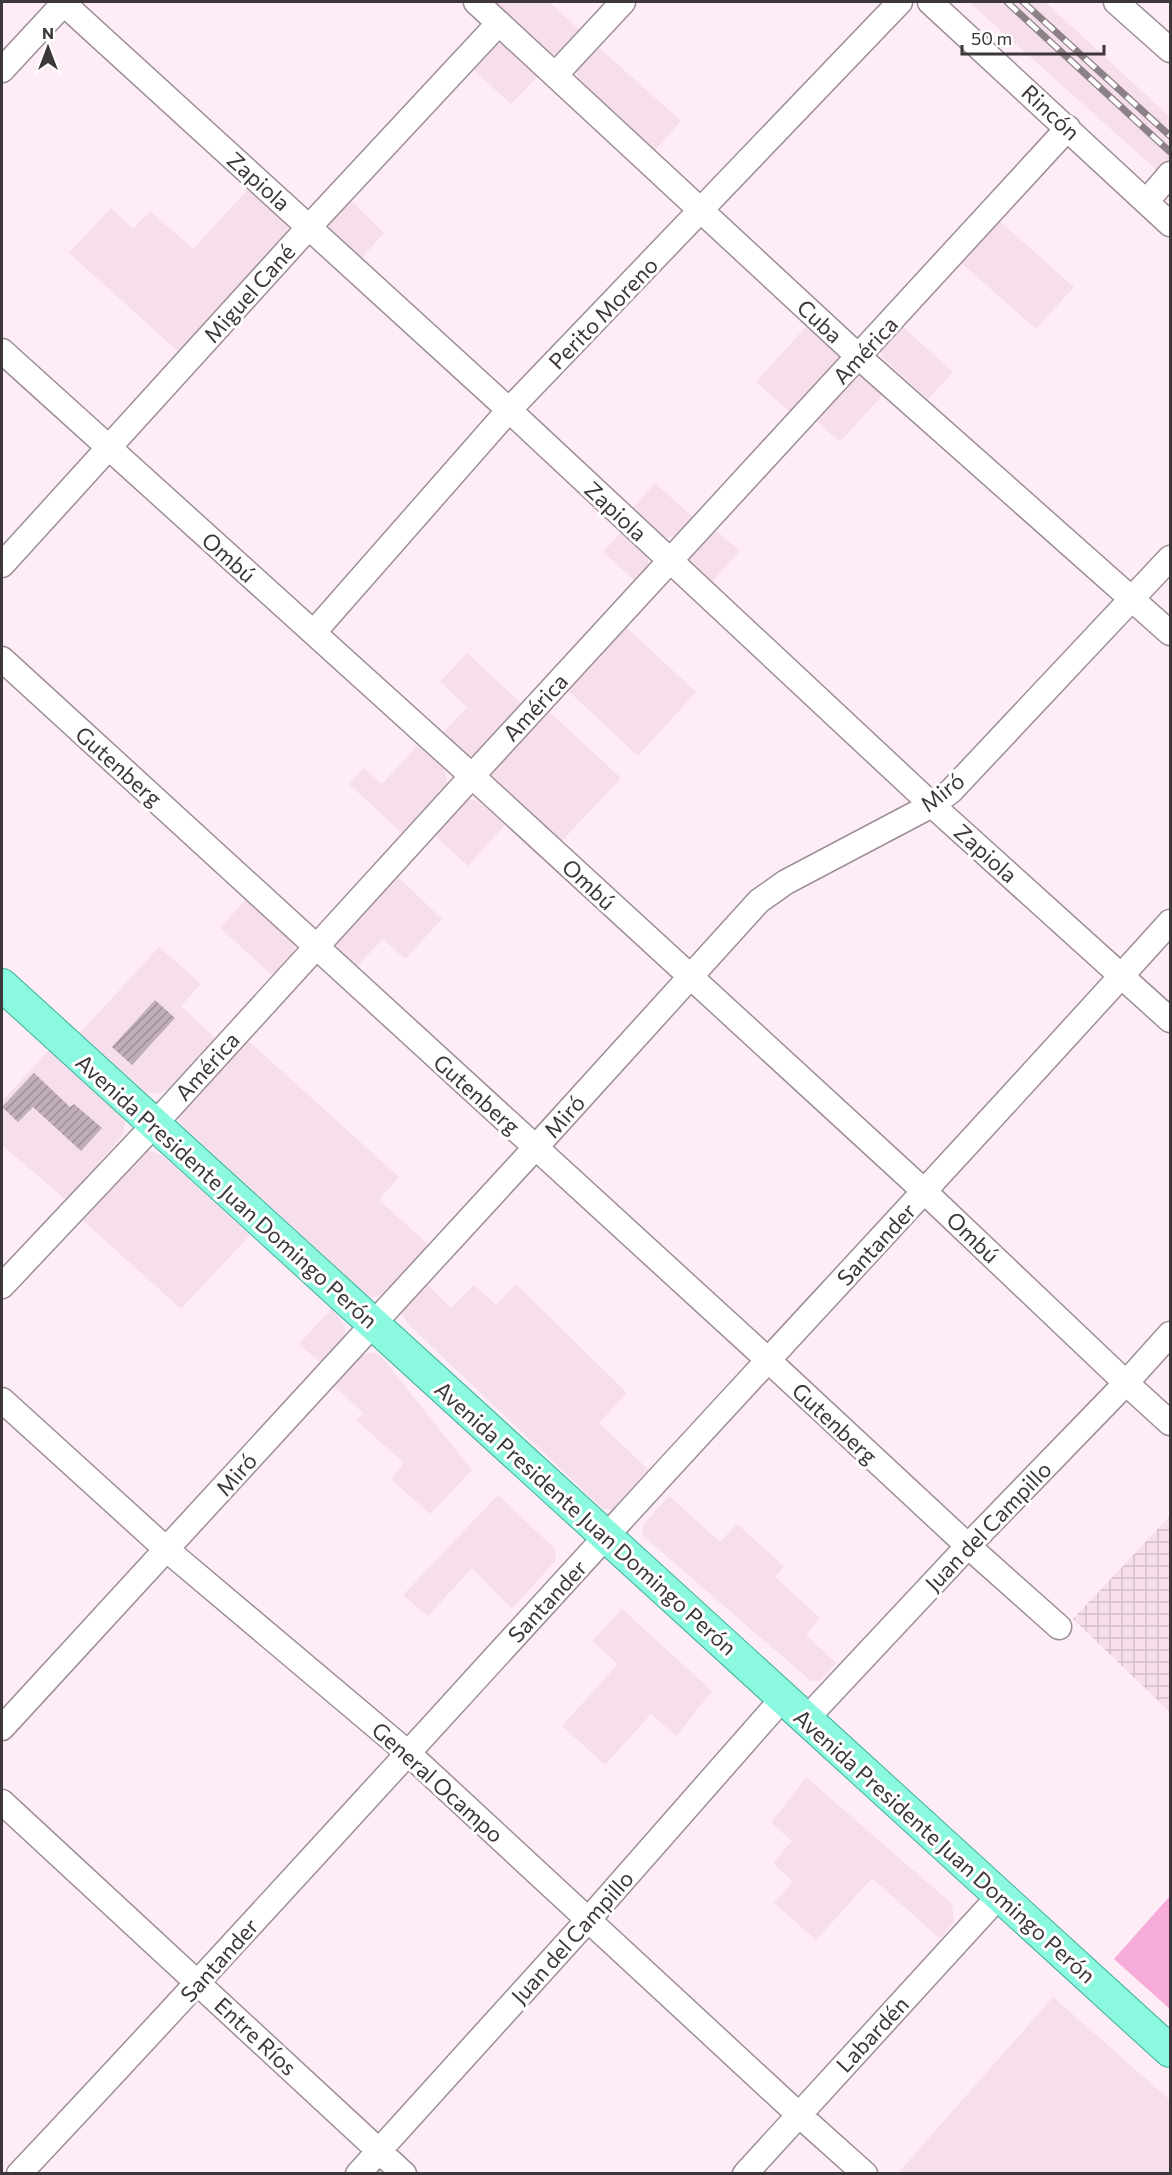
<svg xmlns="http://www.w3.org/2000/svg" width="1172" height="2175" font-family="Commissioner,sans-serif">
<defs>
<pattern id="industrial-grid" width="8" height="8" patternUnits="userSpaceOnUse" patternTransform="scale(1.5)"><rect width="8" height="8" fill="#f6deeb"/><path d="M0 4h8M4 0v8" fill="none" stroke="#d4bfca"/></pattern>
<pattern id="building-hatch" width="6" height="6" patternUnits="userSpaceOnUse" patternTransform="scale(1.5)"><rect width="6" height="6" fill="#c0afb8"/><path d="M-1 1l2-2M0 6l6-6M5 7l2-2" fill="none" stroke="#9d8f97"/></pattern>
</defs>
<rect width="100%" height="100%" fill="#feecf6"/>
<path fill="#f6deeb" d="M 493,2 L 549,2 L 582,32 L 561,52 L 553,54 L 545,50 Z
M 969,2 L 1045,2 L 1170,117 L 1170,182 Z
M 495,44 L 510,45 L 541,73 L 511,104 L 470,67 Z
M 595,44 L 681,121 L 655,150 L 578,78 L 576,69 Z
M 251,186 L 286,219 L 289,237 L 181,354 L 69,253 L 111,208 L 133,229 L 150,211 L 193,249 Z
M 348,198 L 384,233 L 358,262 L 329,232 L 329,219 Z
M 996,218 L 1074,287 L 1036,329 L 959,261 Z
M 812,320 L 840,351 L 840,359 L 791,413 L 756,382 Z
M 901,325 L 953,372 L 928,399 L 883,358 L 880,353 L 880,347 Z
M 861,372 L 888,389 L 840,442 L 813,418 L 854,374 Z
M 655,483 L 694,518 L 678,534 L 667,538 L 661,536 L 632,509 Z
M 712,527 L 740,551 L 707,587 L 689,571 L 685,555 Z
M 623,530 L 645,551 L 648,559 L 648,565 L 634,580 L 603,552 Z
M 624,625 L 696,692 L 638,756 L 565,688 Z
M 467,653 L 522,704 L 475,754 L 469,756 L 457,756 L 438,738 L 467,707 L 440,682 Z
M 545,708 L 621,778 L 556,847 L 485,772 Z
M 418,745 L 442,767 L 445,773 L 447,782 L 445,787 L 402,833 L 349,784 L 364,768 L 382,784 Z
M 467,799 L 478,801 L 505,825 L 468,866 L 432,833 Z
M 395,874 L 442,919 L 405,959 L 383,939 L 357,966 L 337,948 L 336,942 Z
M 250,895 L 294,937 L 295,952 L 273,976 L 220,928 Z
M 159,947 L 201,984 L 181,1006 L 216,1039 L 169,1089 L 155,1094 L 147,1093 L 80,1033 Z
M 242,1035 L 399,1177 L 379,1200 L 430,1246 L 390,1292 L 373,1297 L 366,1295 L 179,1122 L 178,1114 Z
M 49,1050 L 124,1119 L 125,1123 L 123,1135 L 66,1200 L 2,1145 L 2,1101 Z
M 141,1150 L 149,1150 L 163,1156 L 250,1235 L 181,1309 L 78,1216 Z
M 423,1280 L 451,1308 L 474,1285 L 496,1305 L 516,1284 L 627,1393 L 599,1423 L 652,1473 L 620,1508 L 614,1510 L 603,1509 L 406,1322 L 399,1308 Z
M 332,1308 L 343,1323 L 345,1333 L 342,1342 L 322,1364 L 299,1344 Z
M 371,1352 L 380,1355 L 472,1470 L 430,1514 L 391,1479 L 404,1463 L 357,1421 L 363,1413 L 332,1384 L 356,1358 Z
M 498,1495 L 554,1548 L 556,1560 L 512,1609 L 472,1568 L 428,1616 L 403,1595 Z
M 669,1496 L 720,1542 L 737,1524 L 784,1566 L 775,1577 L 820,1618 L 806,1635 L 836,1663 L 820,1681 L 811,1681 L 642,1535 L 644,1524 Z
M 622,1609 L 712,1691 L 676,1736 L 651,1714 L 605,1765 L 562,1726 L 618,1664 L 592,1641 Z
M 806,1777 L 952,1904 L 954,1922 L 940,1939 L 872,1878 L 816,1940 L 774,1903 L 793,1882 L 773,1863 L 792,1841 L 771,1823 Z
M 1053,1997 L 1170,2100 L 1170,2173 L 900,2173 L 899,2172 Z"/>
<path fill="url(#industrial-grid)" d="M 1170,1516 L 1170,1712 L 1073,1619 Z"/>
<path fill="#f7abd8" d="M 1170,1896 L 1170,2009 L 1114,1959 Z"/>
<path fill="url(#building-hatch)" d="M 155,1000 L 175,1018 L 132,1065 L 112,1047 Z
M 34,1073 L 70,1107 L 74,1104 L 102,1128 L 81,1151 L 33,1107 L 18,1122 L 2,1107 Z"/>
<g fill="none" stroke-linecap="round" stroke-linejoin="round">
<g stroke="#9e8e97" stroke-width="27">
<path id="minor" d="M 62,2 L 509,410 L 932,805 L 1170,1020
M 476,2 L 859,357 L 1170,633
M 930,2 L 1170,224
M 1116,2 L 1170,50
M 2,70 L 65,2
M 556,74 L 623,2
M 1147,201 L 1170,174
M 2,351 L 472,776 L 925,1192 L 1126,1383 L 1170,1423
M 2,565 L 309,227 L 499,23
M 314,632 L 509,410 L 900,2
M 2,659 L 768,1360 L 968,1546 L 1059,1627
M 2,1286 L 153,1126 L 472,776 L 1068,128
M 2,1400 L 166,1549 L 408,1753 L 798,2114 L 865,2174
M 807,1718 L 968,1546 L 1126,1383 L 1170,1334
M 2,1728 L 535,1148 L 759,901 L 786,882 L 932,805 L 951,791 L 1170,558
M 2,1802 L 404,2174
M 19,2174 C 223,1958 421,1738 621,1520 C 804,1320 989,1123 1170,922
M 358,2174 L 588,1920 L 783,1698
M 745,2174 L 1000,1895"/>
</g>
<g stroke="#3db198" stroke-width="34">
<path id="major" d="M 2,985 L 1170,2051"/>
</g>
<use href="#minor" stroke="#fff" stroke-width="24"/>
<use href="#major" stroke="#8bf8e0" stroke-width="32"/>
<g stroke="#8d8188" stroke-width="7">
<path id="rail" d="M 1007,2 L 1170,152
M 1023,2 L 1170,136"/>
</g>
<use href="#rail" stroke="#fff" stroke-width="4.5" stroke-dasharray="14" stroke-linecap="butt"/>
</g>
<g text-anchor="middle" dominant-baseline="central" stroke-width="6" stroke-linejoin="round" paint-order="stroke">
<g font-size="22" fill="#3d363a" stroke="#fff">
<text transform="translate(1051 112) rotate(43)">Rincón</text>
<text transform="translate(259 181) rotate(42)">Zapiola</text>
<text transform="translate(249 293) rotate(-48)">Miguel Cané</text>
<text transform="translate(603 313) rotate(-46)">Perito Moreno</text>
<text transform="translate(820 321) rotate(43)">Cuba</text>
<text transform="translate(865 350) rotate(-47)">América</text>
<text transform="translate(616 511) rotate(43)">Zapiola</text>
<text transform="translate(229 557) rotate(42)">Ombú</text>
<text transform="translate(535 707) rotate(-47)">América</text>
<text transform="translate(119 766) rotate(42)">Gutenberg</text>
<text transform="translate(942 792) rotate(-38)">Miró</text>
<text transform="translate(986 853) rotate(42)">Zapiola</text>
<text transform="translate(589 884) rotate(43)">Ombú</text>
<text transform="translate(207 1066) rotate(-48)">América</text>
<text transform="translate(477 1094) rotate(42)">Gutenberg</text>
<text transform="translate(564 1116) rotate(-48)">Miró</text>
<text transform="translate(227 1191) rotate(42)">Avenida Presidente Juan Domingo Perón</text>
<text transform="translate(973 1237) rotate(44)">Ombú</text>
<text transform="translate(876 1244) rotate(-47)">Santander</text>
<text transform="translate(835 1423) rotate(43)">Gutenberg</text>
<text transform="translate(236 1474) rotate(-48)">Miró</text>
<text transform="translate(586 1518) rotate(42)">Avenida Presidente Juan Domingo Perón</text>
<text transform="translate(988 1526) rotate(-46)">Juan del Campillo</text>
<text transform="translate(547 1601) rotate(-47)">Santander</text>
<text transform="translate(438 1782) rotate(42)">General Ocampo</text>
<text transform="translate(945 1846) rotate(42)">Avenida Presidente Juan Domingo Perón</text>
<text transform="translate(572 1937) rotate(-48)">Juan del Campillo</text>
<text transform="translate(219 1960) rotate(-48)">Santander</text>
<text transform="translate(872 2034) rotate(-47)">Labardén</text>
<text transform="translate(256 2036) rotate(43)">Entre Ríos</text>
</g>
</g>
<rect width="1172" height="2175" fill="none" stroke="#3d363a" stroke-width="6"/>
<g transform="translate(48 48)" stroke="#ffffff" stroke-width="4.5" paint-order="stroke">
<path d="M0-4.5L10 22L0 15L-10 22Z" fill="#3d363a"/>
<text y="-9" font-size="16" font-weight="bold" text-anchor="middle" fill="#3d363a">N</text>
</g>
<path d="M962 45v9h142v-9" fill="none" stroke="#3d363a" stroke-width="3"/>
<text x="971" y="45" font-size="18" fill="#3d363a" stroke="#ffffff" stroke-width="4.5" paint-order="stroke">50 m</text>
</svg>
